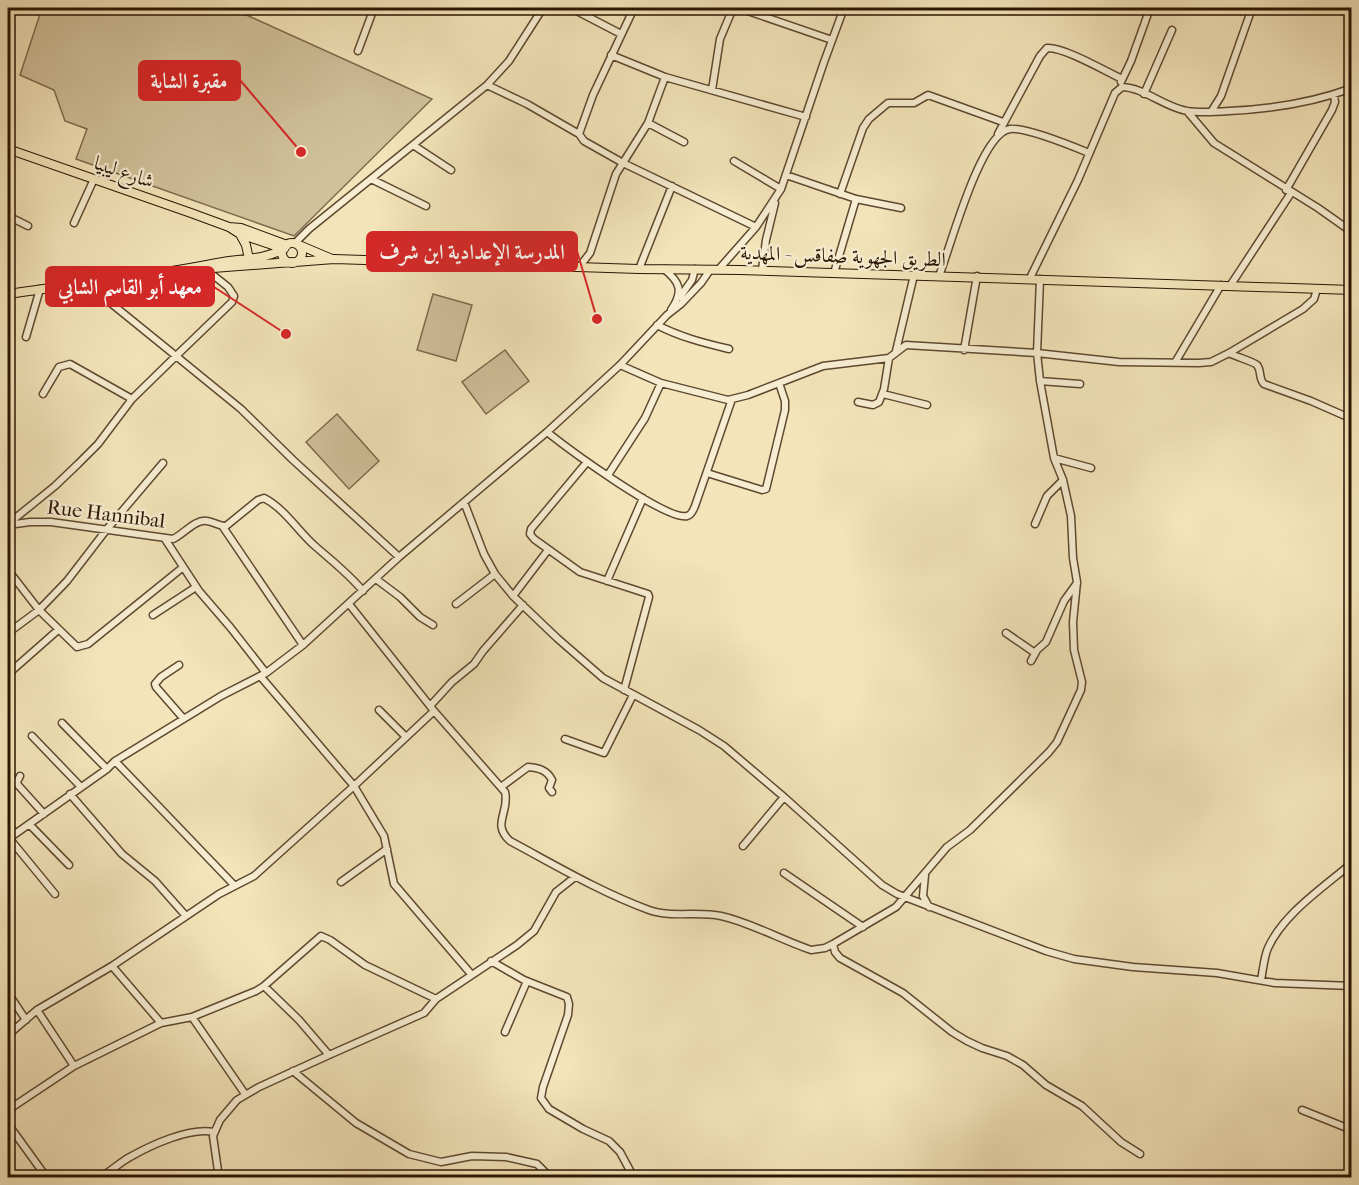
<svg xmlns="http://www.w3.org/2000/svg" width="1359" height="1185" font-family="'IM FELL French Canon',Amiri,serif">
<rect width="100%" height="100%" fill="#f3e4b9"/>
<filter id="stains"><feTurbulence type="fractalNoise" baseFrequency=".00333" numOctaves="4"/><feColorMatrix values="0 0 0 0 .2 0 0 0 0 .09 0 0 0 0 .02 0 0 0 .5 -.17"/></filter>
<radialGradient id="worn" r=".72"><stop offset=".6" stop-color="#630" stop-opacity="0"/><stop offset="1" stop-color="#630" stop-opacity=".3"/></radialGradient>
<path fill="#d1c19a" stroke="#7e6b4e" stroke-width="1.5" d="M 42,8 L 231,8 L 432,99 L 294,236 L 76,159 L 87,129 L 65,121 L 54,90 L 20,75 Z
M 433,294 L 472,305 L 456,361 L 417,350 Z
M 505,350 L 529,381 L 486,414 L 462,382 Z
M 337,414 L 379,461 L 349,489 L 306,442 Z"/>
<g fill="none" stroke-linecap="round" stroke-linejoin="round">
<g stroke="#5e4930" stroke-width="9">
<path id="minor" d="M 571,8 L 621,34
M 739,8 L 832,40
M 358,51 L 374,8
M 611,55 L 665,77 L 806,117
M 1121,82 L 1131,61 L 1150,8
M 487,85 L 527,104 L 579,134 L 584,141 L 623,163 L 756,227
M 712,90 L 720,39 L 733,8
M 1144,94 L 1172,30
M 1187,111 L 1214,143 L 1318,208 L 1352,232
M 1211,112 L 1221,96 L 1252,8
M 648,123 L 684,142
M 579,134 L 593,95 L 634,8
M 998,134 L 1040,56 L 1047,48 C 1064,47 1105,71 1122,79
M 413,145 L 451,170
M 734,161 L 781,189
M 786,175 L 856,199 L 901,208
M 371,179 L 426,206
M 1286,190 L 1332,110 L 1335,102 L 1334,95
M 840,194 L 863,128 L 869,119 L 888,103 L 914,103 L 928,95 L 1003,122
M 8,216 L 28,226
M 74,223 L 94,179
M 295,243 L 309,229 L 487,85 L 509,61 L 543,8
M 580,266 L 590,253 L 616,174 L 648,123 L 665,77
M 203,267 L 228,287 L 234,296 L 232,302 L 176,356 L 241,409 L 293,460 L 399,557
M 639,269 L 672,186
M 664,269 C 680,282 684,291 671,310
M 719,269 L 756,227 L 781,189 L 824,62 L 844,8
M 762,270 L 766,240 L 775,203
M 834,273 L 856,199
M 939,276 C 950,249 980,133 1010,129 C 1026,127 1072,146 1089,153
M 1030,278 L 1078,180 L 1115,93 L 1122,87 C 1145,88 1164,107 1187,111 C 1201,113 1215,112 1229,111 C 1271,109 1312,103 1352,88
M 1230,286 L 1291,193
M 680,297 L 692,280 L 695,269
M 657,325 C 680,337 704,343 729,349
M 26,337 L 40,289
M 964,350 L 977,276
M 896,351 L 914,275
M 1229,353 C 1234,356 1254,362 1257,365 C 1262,371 1258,378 1264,384 L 1311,401 L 1352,419
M 1176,361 L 1221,285
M 620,365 L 661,383 L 728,400 L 748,395 L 823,366 L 889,358 L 906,345 L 1037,353 L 1119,362 L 1199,363 L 1211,362 L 1229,353 L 1303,309 L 1314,299 L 1317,289
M 1040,381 L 1080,384
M 43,394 L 59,367 L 70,364 L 132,399
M 883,394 L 927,405
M 858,402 L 873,405 L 879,402 L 884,389 L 889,358
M 547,432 C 567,448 666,521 687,516 C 692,515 693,510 695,506 L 732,399
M 1054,458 L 1091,468
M 587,462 L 531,529 L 530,534 L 534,539 L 580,572 L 648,594 L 649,597 L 624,690
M 707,473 L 762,490 L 766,489 L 785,410 L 785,401 L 779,383
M 608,475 L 645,418 L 661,383
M 464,502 L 484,554 L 495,574 L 513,596 L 557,638 L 603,678 L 699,730 L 724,746 L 784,797 L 882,885 L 897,894 L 1046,951 L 1074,959 L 1133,967 L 1217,973 L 1275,983 L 1352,986
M 8,524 L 55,486 L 78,464 L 98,444 L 132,399 L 176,356 L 86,283
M 1035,524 L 1047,496 L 1063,480
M 8,525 L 30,522 L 51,522 L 173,539 C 184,534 195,519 207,521 C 214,522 219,526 226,526 L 258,500 L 264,498 C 285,509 298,531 315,546 C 332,561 348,573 363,591
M 223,527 L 303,645
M 165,539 L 199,591 L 230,627 L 266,673
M 8,570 L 39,610 L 77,647 L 88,644 L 182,568
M 376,579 L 400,597 L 420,617 L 433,625
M 607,581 L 643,498
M 513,596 L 548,550
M 349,604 L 434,711 L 505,792 C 510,812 491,824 510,841 C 555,865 600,892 649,910 C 671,918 698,911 721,916 C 752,923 781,940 811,950 L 825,948 L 833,944 L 896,907 L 947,847 L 970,830 L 1049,752 L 1057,742 L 1081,690 L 1082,682 L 1074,650 L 1073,622 L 1077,582 L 1073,558 L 1071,516 L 1063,480 L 1054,458 L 1040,381 L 1037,353 L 1040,279
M 456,604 L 495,574
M 153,615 L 196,587
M 8,633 L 39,610 L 67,581 L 107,529 L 163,463
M 1006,633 L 1035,653
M 1031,661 L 1037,650 L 1046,642 L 1064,601 L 1077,583
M 179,665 L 161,677 L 155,684 L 156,687 L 183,718
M 8,674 L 58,630
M 261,677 L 354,786 L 384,836 L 394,884 L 471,974
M 430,706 L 452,682 L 474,664 L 483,651 L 523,605
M 379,710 L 405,736
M 62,723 L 107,769
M 32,736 L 81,787
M 565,739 L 604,753 L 633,695
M 115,761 L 234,885
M 20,776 L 17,782 L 18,785 L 44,814
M 501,787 L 528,767 C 539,768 547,770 552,780 L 549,788 L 552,792
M 70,794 L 122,854 L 155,881 L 186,916
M 29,824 L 69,865
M 8,825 L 15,833
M 9,838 L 55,894
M 8,839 L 107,769 L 115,761 L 221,696 L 266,673 L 303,645 L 399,557 L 547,432 L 620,365 L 667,315 L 681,304 L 701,283 L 710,270
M 743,846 L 784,797
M 784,873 L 863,927
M 925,875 L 923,896 L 929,907
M 341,882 L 387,849
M 8,902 L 10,902
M 833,944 L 835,952 L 840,958 L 903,993 L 952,1032 L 967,1041 L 982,1048 L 1007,1056 L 1023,1065 L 1046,1085 L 1082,1106 L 1121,1142 L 1140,1154
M 491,961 L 524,980 L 567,997 L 569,1004 L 568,1015 L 543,1087 L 541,1098 L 549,1109 L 583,1129 L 609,1141 L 620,1152 L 634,1178
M 112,966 L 161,1023
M 1261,980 C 1263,970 1264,957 1268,948 C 1283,914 1324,887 1352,863
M 264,986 L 299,1020 L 329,1055
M 8,993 L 26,1020
M 37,1010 L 74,1066
M 192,1017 L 245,1094
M 505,1032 L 527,981
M 8,1035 L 37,1010 L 112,966 L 219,894 L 254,876 L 354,786 L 434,711
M 293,1071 L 356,1123 L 409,1154 L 441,1162 L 472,1156 L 506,1157 L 537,1164 L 551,1178
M 8,1110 L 74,1066 L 161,1023 L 192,1017 L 256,991 L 264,986 L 321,936 L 330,940 L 365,965 L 436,999
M 1302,1110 L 1352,1130
M 8,1124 L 47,1178
M 99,1178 C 110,1172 119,1163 130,1157 C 151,1145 190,1127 214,1132
M 219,1178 L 213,1136 L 220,1120 L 237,1100 L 259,1087 L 329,1055 L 424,1013 L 436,999 L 517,945 L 534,931 L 556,892 L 575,877
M 1351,1178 L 1352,1173"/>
</g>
<g stroke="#2c1503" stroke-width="10">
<path id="major" d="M 8,149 L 191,213 L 229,227 L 240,234 L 284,249
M 229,227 L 241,228 L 287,245
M 240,234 L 246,245 L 250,264
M282 253a10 10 0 1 1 20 0a10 10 0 1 1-20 0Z
M 299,245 L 332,259
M 295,262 L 334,259 L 639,269 L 740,270 L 1352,290
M 213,268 L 292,262
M 8,294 C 77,284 148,277 217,263 C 242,258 260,261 284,249"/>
</g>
<use href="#minor" stroke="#f7edd2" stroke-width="6"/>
<use href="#major" stroke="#f3e4b9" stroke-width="8"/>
</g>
<g text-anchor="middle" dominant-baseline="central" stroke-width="4.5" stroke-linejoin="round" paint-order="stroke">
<g font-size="20" fill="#2c1503" stroke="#f7edd2">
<text transform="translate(124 172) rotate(19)">شارع ليبيا</text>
<text transform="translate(843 256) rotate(2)">الطريق الجهوية صفاقس - المهدية</text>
<text transform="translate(106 514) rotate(7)">Rue Hannibal</text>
</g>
</g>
<path fill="none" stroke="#d62828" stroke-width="2" d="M301 152L240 80M597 319L577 251M286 334L214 287"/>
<g fill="#d62828" stroke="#f7edd2" stroke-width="2">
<circle cx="301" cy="152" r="6"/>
<circle cx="597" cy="319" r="6"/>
<circle cx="286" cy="334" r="6"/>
</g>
<g fill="#d62828" stroke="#d62828" stroke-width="2">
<rect x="139" y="61" width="101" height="39" rx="6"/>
<rect x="367" y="232" width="210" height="39" rx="6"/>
<rect x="46" y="267" width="168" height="39" rx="6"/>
</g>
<g font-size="21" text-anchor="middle" font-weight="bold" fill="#fff">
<text x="189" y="88">مقبرة الشابة</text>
<text x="472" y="259">المدرسة الإعدادية ابن شرف</text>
<text x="130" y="294">معهد أبو القاسم الشابي</text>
</g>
<rect width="1359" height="1185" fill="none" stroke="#f3e4b9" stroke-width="30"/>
<rect x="9" y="9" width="1341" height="1167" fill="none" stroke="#2c1503" stroke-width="3"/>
<rect x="15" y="15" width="1329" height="1155" fill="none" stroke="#2c1503" stroke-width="1.5"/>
<rect width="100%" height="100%" filter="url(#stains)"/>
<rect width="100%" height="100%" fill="url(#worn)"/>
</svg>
